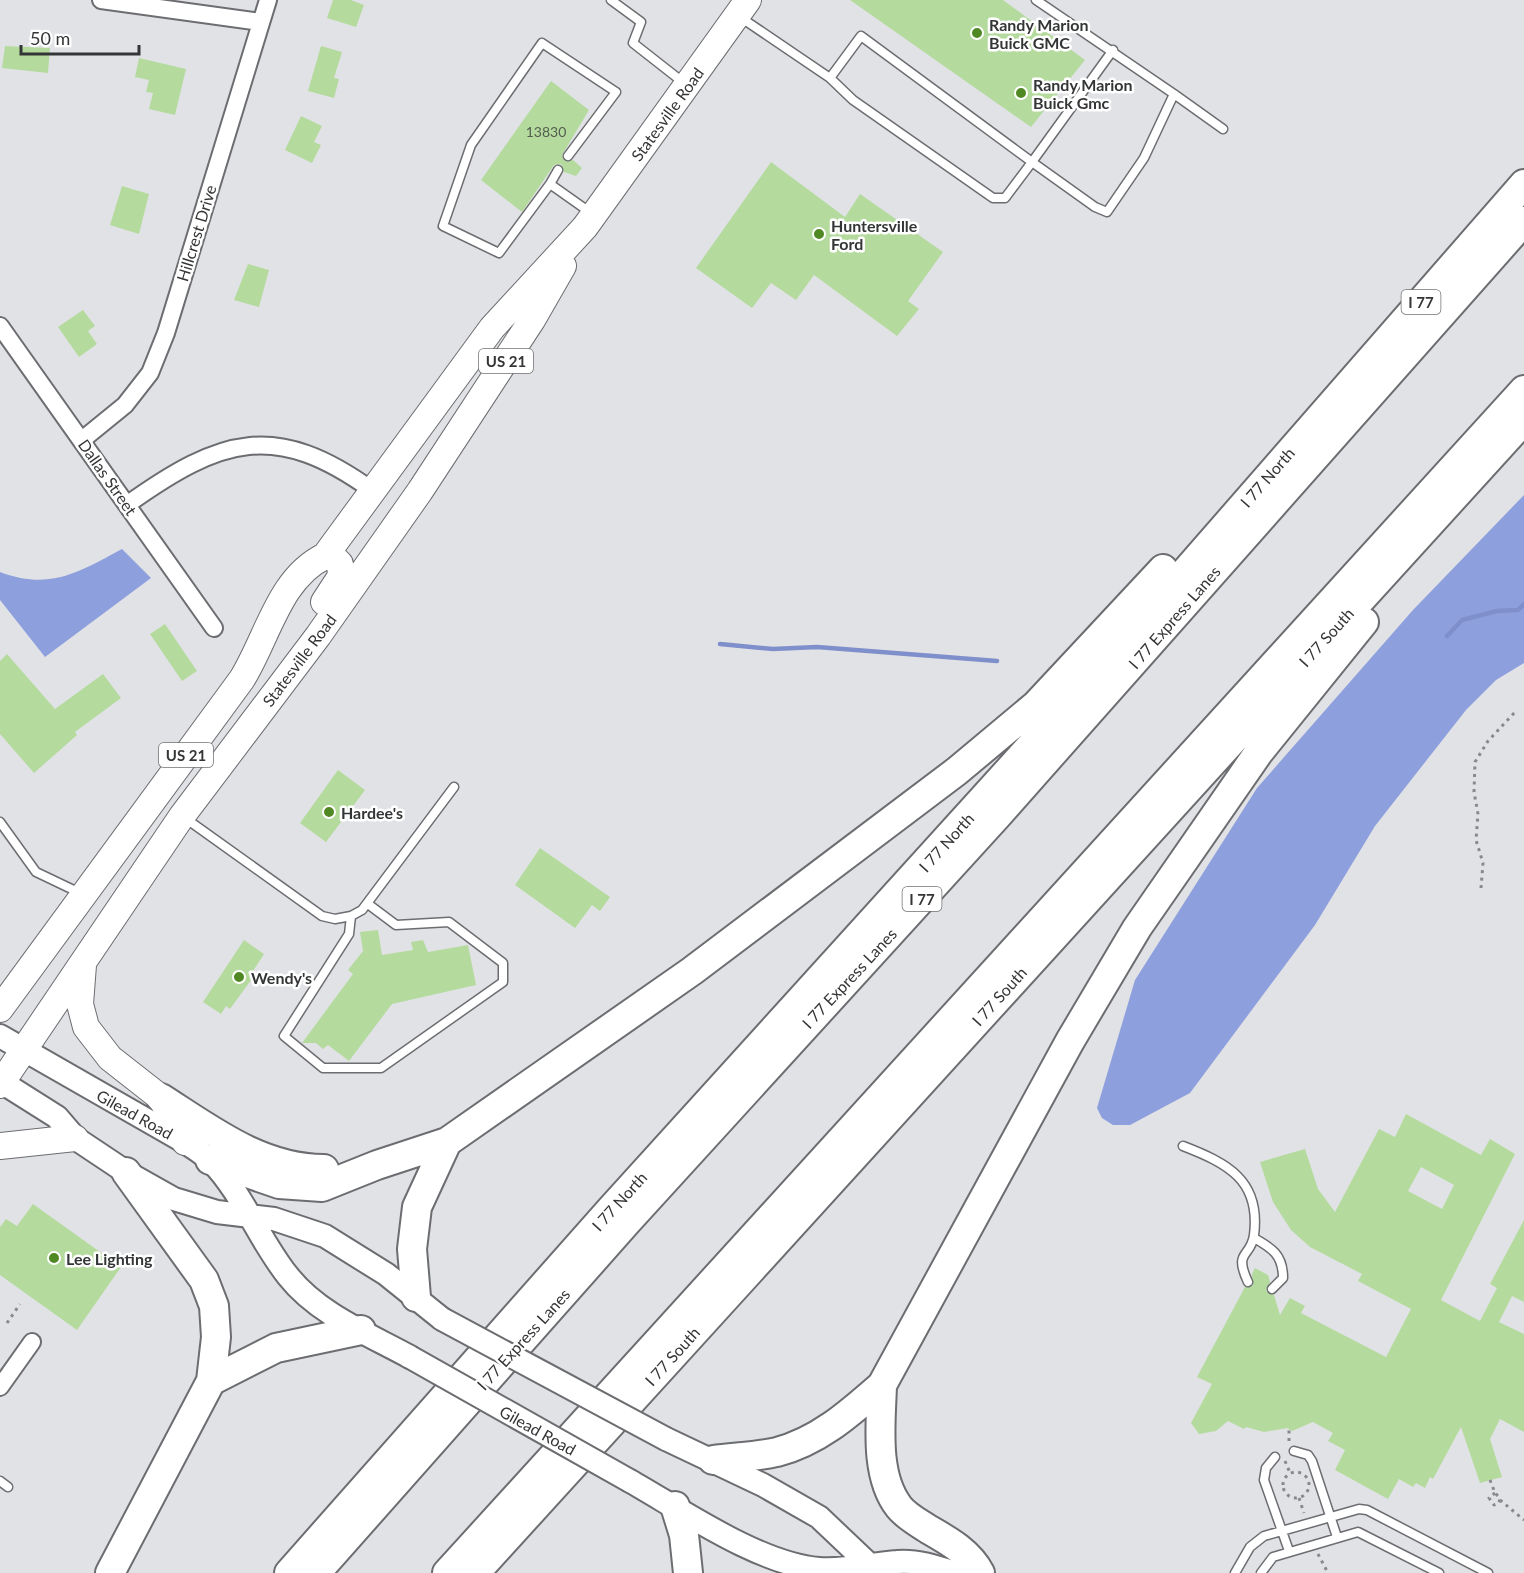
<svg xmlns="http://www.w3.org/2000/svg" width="1524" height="1573" font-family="Lato,sans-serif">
<rect width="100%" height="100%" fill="#e1e2e6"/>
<path fill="#8d9fdc" d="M 1524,495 L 1524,663 L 1496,680 L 1466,710 L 1375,826 L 1315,925 L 1190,1093 L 1130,1125 L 1113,1125 L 1102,1118 L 1097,1108 L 1135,980 L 1257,788 L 1413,610 Z
M 122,549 L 151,578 L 45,657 L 0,600 L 0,572 C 50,591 79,572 122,549 Z"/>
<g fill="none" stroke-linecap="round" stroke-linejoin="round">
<path stroke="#7f8fcc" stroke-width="4.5" d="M 1447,636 L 1462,620 L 1497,611 L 1518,610 L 1524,604
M 720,644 L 773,649 L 817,647 L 997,661"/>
</g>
<path fill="#b4db9d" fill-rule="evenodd" d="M 333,0 L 351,0 L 364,5 L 356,27 L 327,18 Z
M 850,0 L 1003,0 L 1085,60 L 1031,127 Z
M 5,46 L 50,48 L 48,73 L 2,68 Z
M 321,46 L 342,52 L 334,78 L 339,79 L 334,98 L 308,91 Z
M 139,58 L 186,69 L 175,115 L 149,109 L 153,93 L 146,92 L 149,80 L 135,77 Z
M 551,81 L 589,110 L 562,155 L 565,161 L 573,160 L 582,168 L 576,176 L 564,172 L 561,164 L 554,165 L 522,212 L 481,180 Z
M 301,116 L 322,126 L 314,142 L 321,145 L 312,163 L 285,150 Z
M 771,162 L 845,217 L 860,194 L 943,252 L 908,301 L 919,309 L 897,336 L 814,275 L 796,300 L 771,283 L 752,308 L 696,268 Z
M 122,186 L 149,194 L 139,234 L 110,225 Z
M 248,264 L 269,270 L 259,307 L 234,300 Z
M 83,310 L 95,326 L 88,331 L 97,344 L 79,357 L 58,327 Z
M 165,624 L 197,671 L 182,681 L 150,634 Z
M 7,654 L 55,709 L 103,674 L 121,698 L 75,732 L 77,735 L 34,773 L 0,734 L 0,661 Z
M 338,770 L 365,790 L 326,842 L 300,823 Z
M 540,848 L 610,897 L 600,911 L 592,905 L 575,928 L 515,885 Z
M 378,930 L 382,955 L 413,950 L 411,942 L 423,940 L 428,952 L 468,945 L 476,985 L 392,1004 L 349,1061 L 328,1045 L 323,1049 L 316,1043 L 302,1043 L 353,974 L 348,970 L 363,951 L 360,932 Z
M 244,940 L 264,954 L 251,974 L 254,976 L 230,1009 L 226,1006 L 221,1014 L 203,1002 Z
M 1406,1114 L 1481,1155 L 1490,1139 L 1515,1154 L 1441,1300 L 1480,1321 L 1497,1288 L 1490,1284 L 1524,1220 L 1524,1302 L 1512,1296 L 1499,1322 L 1524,1334 L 1524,1432 L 1500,1419 L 1490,1439 L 1502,1477 L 1480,1483 L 1461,1427 L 1433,1479 L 1430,1477 L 1425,1488 L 1416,1483 L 1413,1487 L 1399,1479 L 1388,1499 L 1335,1470 L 1345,1450 L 1328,1441 L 1333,1433 L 1313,1422 L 1292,1431 L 1287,1428 L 1264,1432 L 1246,1427 L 1244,1429 L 1228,1421 L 1216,1431 L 1199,1434 L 1191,1423 L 1212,1384 L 1197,1377 L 1245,1287 L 1253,1285 L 1252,1274 L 1255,1268 L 1268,1275 L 1270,1282 L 1266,1291 L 1274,1295 L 1280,1315 L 1290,1298 L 1305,1306 L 1301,1313 L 1386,1357 L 1411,1309 L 1358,1281 L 1362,1274 L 1310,1247 L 1291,1230 L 1273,1202 L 1260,1162 L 1305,1149 L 1318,1189 L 1335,1212 L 1379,1129 L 1395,1137 ZM 1421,1167 L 1454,1185 L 1442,1209 L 1408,1191 Z
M 33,1204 L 121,1267 L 77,1330 L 0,1275 L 0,1227 L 6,1219 L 17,1226 Z"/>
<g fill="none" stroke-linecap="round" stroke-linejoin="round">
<g stroke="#6c6d70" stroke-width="11">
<path id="service" d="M 611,0 L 641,22 L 633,43 L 684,83
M 740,17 L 830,78 L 853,100 L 993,198 L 1005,198 L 1032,162 L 1095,207 L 1107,212 L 1144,158 L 1174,94 L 1036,0
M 830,78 L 861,36 L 1032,162 L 1113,50
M 1174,94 L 1223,129
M 568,156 L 616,92 L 542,43 L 471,145 L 443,226 L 499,253 L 550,184 L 591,213
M 550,184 L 558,170
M 185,818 L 322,916 L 335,919 L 351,916 L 362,910 L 454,787
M 0,822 L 36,872 L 80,893
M 351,916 L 349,934 L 284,1036 L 323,1068 L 381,1068 L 503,982 L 503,963 L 449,922 L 396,925 L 368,904
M 1183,1146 C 1227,1163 1261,1180 1254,1235 C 1251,1258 1233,1250 1248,1282
M 1254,1238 C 1272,1248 1283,1255 1283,1278 L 1272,1289
M 1294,1451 L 1308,1455 L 1312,1461 L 1337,1537
M 1275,1457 L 1266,1468 L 1264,1480 L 1289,1551
M 0,1481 L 8,1487
M 1235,1573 L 1250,1547 L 1264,1536 L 1359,1509 L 1367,1510 L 1488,1573
M 1261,1573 L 1273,1557 L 1358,1532 L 1439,1573"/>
</g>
<g stroke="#6c6d70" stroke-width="20">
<path id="minor" d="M 101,0 L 261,22
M 0,326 L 214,628
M 82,440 L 125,405 L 150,373 L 166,333 L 268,0
M 128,504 C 221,438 275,420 373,491
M 0,1387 L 32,1342"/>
</g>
<g stroke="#6c6d70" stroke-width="26">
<path id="secondary" d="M 0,1036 L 185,1142 C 194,1148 204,1154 211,1161 C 243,1194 259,1240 288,1276 C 318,1314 368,1334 410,1357
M 0,1081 L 57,1117 L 75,1138 L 126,1172 L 174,1199 L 217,1212 L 274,1219 L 325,1236 L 386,1274 L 442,1319
M 666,1439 L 763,1485 L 819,1517 L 878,1573
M 630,1481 C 683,1511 759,1564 819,1569 C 845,1571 871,1564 897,1562 C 916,1560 937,1567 955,1573"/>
</g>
<g stroke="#6c6d70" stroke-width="28">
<path id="primary" d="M 324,602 L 341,576 L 340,564 L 334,558 L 325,556
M 83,965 L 80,1004 L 86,1027 L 110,1058 L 161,1098 L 185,1142
M 0,1009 L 242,679 C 268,637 279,578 325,556 L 492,328 L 585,227 L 748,0
M 0,1085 L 182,816 L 318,636 L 420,491 L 532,320 L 563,266
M 0,1146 L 75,1138"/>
</g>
<g stroke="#6c6d70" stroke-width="32">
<path id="motorway" d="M 161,1098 C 211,1130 261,1169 324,1169
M 210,1160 L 279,1184 L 322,1187 L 377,1165 L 447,1142 L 692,971 L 957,771 L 1036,705 L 1163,569
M 416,1297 L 412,1249 L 417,1207 L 447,1142
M 211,1381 L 276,1348 L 361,1330
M 882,1385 C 881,1422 874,1475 899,1507 C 906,1516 919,1523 928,1529 C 949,1541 969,1552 980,1573
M 713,1460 C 734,1457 756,1457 777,1452 C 819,1441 850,1413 882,1385 L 1070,1041 L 1137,928 L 1259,752 L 1364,622
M 675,1506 L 684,1535 L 688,1573
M 110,1573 L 211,1381 L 216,1337 L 214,1306 L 204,1280 L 126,1172
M 289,1573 L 611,1209 L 1097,673 L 1524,184
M 316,1573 L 626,1223 L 997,816 L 1524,221
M 447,1573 L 1524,390
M 475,1573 L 1524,420"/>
</g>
<path stroke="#88898c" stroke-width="3" stroke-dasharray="3 4.5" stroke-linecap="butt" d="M 1481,888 L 1483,863 L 1476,840 L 1478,814 L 1474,792 L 1475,762 L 1488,741 L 1516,711
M 7,1323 L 20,1304
M 1289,1441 L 1289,1430
M 1285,1461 L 1290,1473
M1283 1485a13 13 0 1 1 26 0a13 13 0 1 1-26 0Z
M 1490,1480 L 1495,1493 L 1500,1498 L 1499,1503 L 1494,1505 L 1489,1498 L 1495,1493
M 1299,1498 L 1304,1513
M 1500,1500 L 1524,1520
M 1318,1554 L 1328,1573"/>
<use href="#service" stroke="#fff" stroke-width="8"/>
<use href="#minor" stroke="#fff" stroke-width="16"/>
<use href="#secondary" stroke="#fff" stroke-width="22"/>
<use href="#primary" stroke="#fff" stroke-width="26"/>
<use href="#motorway" stroke="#fff" stroke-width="28"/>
<g stroke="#6c6d70" stroke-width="26" stroke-linecap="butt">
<path id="secondary-bridge" d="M 442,1319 L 666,1439
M 410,1357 L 630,1481"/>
</g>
<use href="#secondary-bridge" stroke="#fff" stroke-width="22"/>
</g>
<g fill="#508823" stroke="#fff" stroke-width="2">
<circle cx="977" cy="33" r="6"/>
<circle cx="1021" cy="93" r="6"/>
<circle cx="819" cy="234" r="6"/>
<circle cx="329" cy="812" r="6"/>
<circle cx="239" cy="977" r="6"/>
<circle cx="54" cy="1258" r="6"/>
</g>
<g text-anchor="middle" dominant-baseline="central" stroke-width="5" stroke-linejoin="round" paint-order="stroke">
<g font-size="14" fill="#545e50">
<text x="546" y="131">13830</text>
</g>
<g fill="#fff" stroke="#717272" stroke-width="1.5">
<rect x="1401.5" y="290" width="39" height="24" rx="4.5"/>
<rect x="479" y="349" width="54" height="24" rx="4.5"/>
<rect x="159" y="743" width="54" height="24" rx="4.5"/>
<rect x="902.5" y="887" width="39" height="24" rx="4.5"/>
</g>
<g font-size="15" font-weight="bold" fill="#343536">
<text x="1421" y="302">I 77</text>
<text x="506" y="361">US 21</text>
<text x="186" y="755">US 21</text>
<text x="922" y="899">I 77</text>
</g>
<g font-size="16" font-weight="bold" fill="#343536" stroke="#fff" text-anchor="start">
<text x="989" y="24">Randy Marion<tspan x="989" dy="18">Buick GMC</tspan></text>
<text x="1033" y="84">Randy Marion<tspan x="1033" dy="18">Buick Gmc</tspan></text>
<text x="831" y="225">Huntersville<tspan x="831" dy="18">Ford</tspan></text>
<text x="341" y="812">Hardee's</text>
<text x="251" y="977">Wendy's</text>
<text x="66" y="1258">Lee Lighting</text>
</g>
<g font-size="16" fill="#343536" stroke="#fff">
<text transform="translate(667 114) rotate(-54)">Statesville Road</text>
<text transform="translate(196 233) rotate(-73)">Hillcrest Drive</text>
<text transform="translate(108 477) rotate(55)">Dallas Street</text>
<text transform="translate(1267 477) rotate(-49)">I 77 North</text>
<text transform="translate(1174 617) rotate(-49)">I 77 Express Lanes</text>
<text transform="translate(1326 637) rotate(-48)">I 77 South</text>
<text transform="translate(299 660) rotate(-53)">Statesville Road</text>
<text transform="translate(946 842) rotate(-48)">I 77 North</text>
<text transform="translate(849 978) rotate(-47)">I 77 Express Lanes</text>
<text transform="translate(999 996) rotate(-48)">I 77 South</text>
<text transform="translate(135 1114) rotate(29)">Gilead Road</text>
<text transform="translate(619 1201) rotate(-48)">I 77 North</text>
<text transform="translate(523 1339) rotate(-48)">I 77 Express Lanes</text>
<text transform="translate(672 1356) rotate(-48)">I 77 South</text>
<text transform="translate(538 1430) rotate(29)">Gilead Road</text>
</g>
</g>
<path d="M21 45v9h118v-9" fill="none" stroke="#343536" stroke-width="3"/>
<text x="30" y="45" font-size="18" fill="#343536" stroke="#ffffff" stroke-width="4.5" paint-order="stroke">50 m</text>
</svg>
